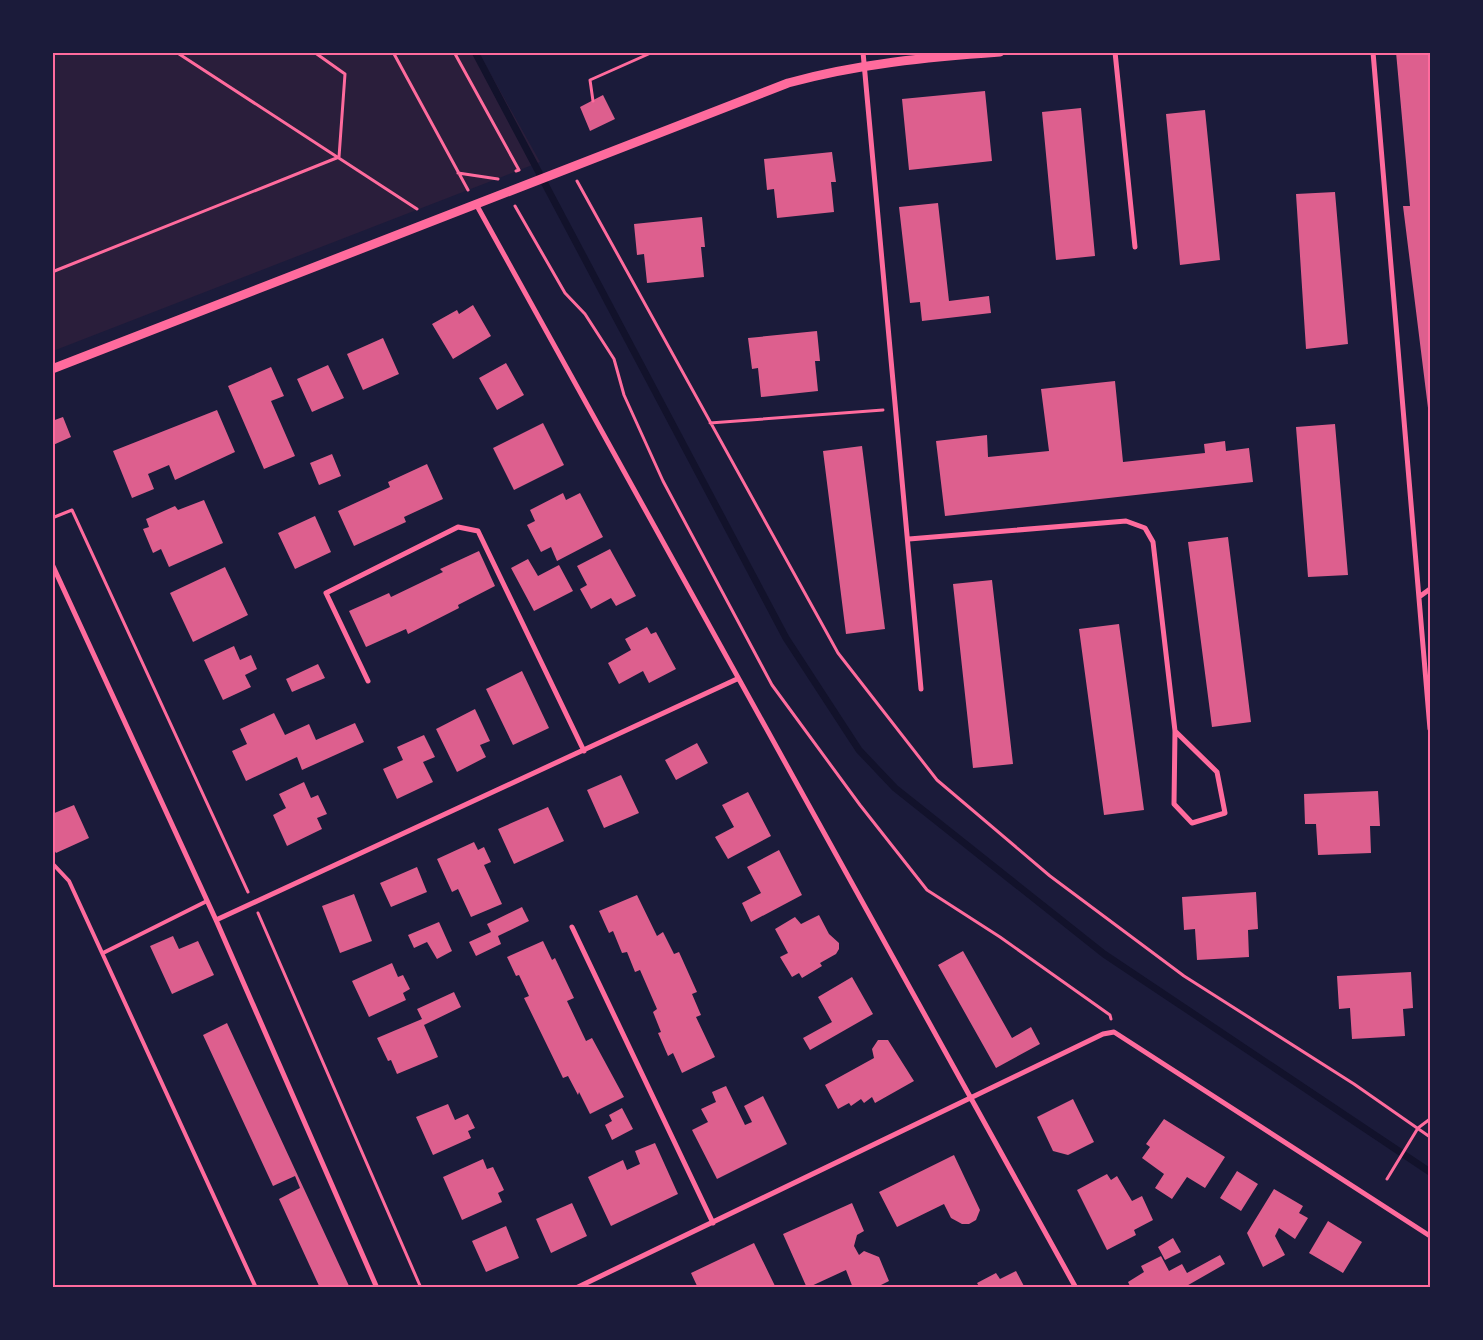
<svg xmlns="http://www.w3.org/2000/svg" width="1483" height="1340" font-family="Signika,sans-serif">
<rect width="100%" height="100%" fill="#1b1b3a"/>
<path fill="#2a1e3b" d="M 53,53 L 479,53 L 540,162 L 53,351 Z"/>
<g fill="none" stroke-linecap="round" stroke-linejoin="round">
<path stroke="#12122b" stroke-width="7" d="M 475,52 L 786,638 L 859,750 L 895,788 L 1104,954 L 1430,1172"/>
</g>
<path fill="#dd5f8e" d="M 1396,52 L 1430,52 L 1430,424 L 1403,206 L 1410,206 Z
M 985,91 L 992,161 L 909,170 L 902,99 Z
M 603,95 L 615,119 L 590,131 L 580,107 Z
M 1081,108 L 1095,256 L 1056,260 L 1042,112 Z
M 1205,110 L 1220,260 L 1180,265 L 1166,114 Z
M 832,152 L 836,182 L 831,182 L 834,212 L 777,218 L 774,189 L 767,190 L 764,159 Z
M 1335,192 L 1348,344 L 1306,349 L 1296,194 Z
M 938,203 L 949,301 L 989,296 L 991,313 L 922,321 L 920,302 L 910,303 L 899,207 Z
M 702,217 L 705,247 L 701,247 L 704,277 L 647,283 L 644,254 L 637,255 L 634,224 Z
M 473,305 L 491,336 L 453,359 L 432,324 L 457,310 L 459,314 Z
M 817,331 L 820,361 L 815,361 L 818,391 L 761,397 L 758,368 L 752,369 L 748,338 Z
M 383,338 L 399,374 L 363,390 L 347,354 Z
M 506,363 L 524,395 L 497,410 L 479,378 Z
M 328,365 L 344,398 L 312,412 L 297,379 Z
M 271,367 L 284,396 L 271,401 L 295,456 L 264,469 L 228,386 Z
M 1115,381 L 1123,462 L 1205,453 L 1204,444 L 1225,441 L 1226,451 L 1249,448 L 1253,482 L 945,516 L 936,441 L 987,435 L 988,457 L 1049,451 L 1041,389 Z
M 217,410 L 235,452 L 175,480 L 169,465 L 148,474 L 154,489 L 132,498 L 113,451 Z
M 63,417 L 71,437 L 53,445 L 52,421 Z
M 543,423 L 564,465 L 514,490 L 493,448 Z
M 1335,424 L 1348,575 L 1308,577 L 1296,427 Z
M 862,446 L 885,629 L 846,634 L 823,451 Z
M 332,454 L 341,476 L 319,485 L 310,463 Z
M 427,464 L 443,499 L 404,517 L 406,522 L 354,546 L 338,511 L 390,487 L 388,482 Z
M 563,493 L 566,500 L 580,493 L 603,537 L 557,561 L 551,547 L 541,552 L 527,525 L 535,521 L 530,510 Z
M 204,500 L 223,543 L 169,567 L 161,549 L 153,553 L 143,529 L 149,527 L 146,519 L 175,506 L 178,510 Z
M 315,516 L 331,552 L 295,569 L 278,533 Z
M 1228,537 L 1251,722 L 1212,727 L 1188,542 Z
M 610,549 L 636,596 L 616,606 L 611,598 L 591,609 L 580,589 L 587,585 L 577,566 Z
M 479,551 L 495,586 L 458,605 L 459,608 L 408,634 L 406,629 L 366,647 L 349,611 L 389,593 L 391,597 L 443,572 L 440,569 Z
M 528,559 L 538,576 L 559,565 L 573,591 L 534,611 L 511,568 Z
M 225,567 L 248,615 L 193,642 L 170,593 Z
M 992,580 L 1013,764 L 973,768 L 953,584 Z
M 1119,624 L 1144,810 L 1104,815 L 1079,629 Z
M 647,627 L 651,634 L 656,632 L 676,669 L 649,683 L 643,671 L 619,684 L 608,663 L 631,650 L 625,639 Z
M 234,646 L 240,660 L 251,655 L 257,669 L 245,675 L 251,687 L 223,700 L 204,660 Z
M 318,664 L 325,678 L 292,692 L 286,679 Z
M 522,671 L 549,728 L 513,745 L 486,689 Z
M 475,709 L 490,741 L 480,745 L 486,757 L 457,772 L 436,729 Z
M 274,713 L 285,735 L 309,724 L 316,740 L 355,723 L 364,742 L 302,770 L 297,757 L 246,781 L 232,751 L 247,744 L 240,729 Z
M 424,735 L 435,757 L 423,762 L 433,782 L 397,799 L 383,769 L 403,760 L 397,747 Z
M 697,743 L 708,763 L 676,780 L 665,760 Z
M 621,775 L 639,813 L 604,828 L 587,790 Z
M 304,782 L 311,798 L 318,795 L 327,814 L 317,818 L 322,829 L 287,846 L 273,815 L 286,808 L 279,794 Z
M 1378,791 L 1380,826 L 1370,826 L 1371,853 L 1318,855 L 1316,824 L 1305,824 L 1304,794 Z
M 748,792 L 771,836 L 728,859 L 715,837 L 734,827 L 722,805 Z
M 74,805 L 89,838 L 56,853 L 52,847 L 52,814 Z
M 548,807 L 564,841 L 514,864 L 498,829 Z
M 474,842 L 478,850 L 484,847 L 491,862 L 484,865 L 502,904 L 471,917 L 458,889 L 452,892 L 437,859 Z
M 779,850 L 802,895 L 751,922 L 742,903 L 761,893 L 747,867 Z
M 417,867 L 427,892 L 391,907 L 380,883 Z
M 1256,892 L 1258,929 L 1248,930 L 1249,957 L 1197,960 L 1195,929 L 1184,930 L 1182,897 Z
M 354,894 L 372,941 L 340,953 L 322,906 Z
M 637,895 L 657,936 L 663,932 L 674,954 L 679,952 L 697,992 L 692,994 L 701,1015 L 696,1017 L 715,1057 L 682,1073 L 673,1053 L 668,1056 L 658,1033 L 661,1032 L 653,1012 L 657,1009 L 640,970 L 635,972 L 627,952 L 622,953 L 613,931 L 609,933 L 599,911 Z
M 522,907 L 529,921 L 498,936 L 501,944 L 476,956 L 469,942 L 491,932 L 487,924 Z
M 819,915 L 829,934 L 839,943 L 839,949 L 836,954 L 820,963 L 822,966 L 802,978 L 799,973 L 792,977 L 780,957 L 788,953 L 775,929 L 795,917 L 801,924 Z
M 439,922 L 452,951 L 437,959 L 427,942 L 414,948 L 408,935 Z
M 173,936 L 179,949 L 198,941 L 214,975 L 172,994 L 150,946 Z
M 543,941 L 552,960 L 555,958 L 574,998 L 567,1001 L 586,1041 L 592,1038 L 624,1097 L 590,1114 L 579,1092 L 578,1095 L 568,1076 L 563,1078 L 524,998 L 529,996 L 519,975 L 516,976 L 507,957 Z
M 963,951 L 1012,1038 L 1031,1027 L 1040,1044 L 996,1068 L 938,965 Z
M 392,963 L 398,977 L 403,975 L 410,989 L 403,993 L 406,1000 L 369,1017 L 352,981 Z
M 1411,972 L 1413,1008 L 1403,1009 L 1405,1036 L 1352,1039 L 1350,1008 L 1339,1009 L 1337,976 Z
M 852,977 L 873,1014 L 810,1050 L 803,1038 L 832,1022 L 818,997 Z
M 454,992 L 461,1007 L 424,1025 L 438,1057 L 397,1074 L 391,1060 L 388,1061 L 377,1038 L 422,1019 L 417,1009 Z
M 227,1023 L 350,1288 L 320,1288 L 279,1199 L 300,1188 L 295,1176 L 273,1186 L 203,1035 Z
M 878,1040 L 888,1040 L 914,1081 L 875,1103 L 872,1097 L 864,1103 L 861,1099 L 851,1106 L 849,1103 L 838,1109 L 825,1085 L 874,1058 L 872,1049 Z
M 726,1086 L 745,1125 L 752,1122 L 744,1106 L 763,1096 L 787,1144 L 717,1179 L 692,1130 L 708,1122 L 701,1109 L 716,1102 L 712,1092 Z
M 1073,1099 L 1094,1142 L 1068,1155 L 1053,1151 L 1037,1117 Z
M 448,1104 L 455,1120 L 468,1114 L 475,1128 L 468,1131 L 471,1138 L 433,1155 L 416,1117 Z
M 622,1108 L 633,1129 L 612,1140 L 605,1125 L 612,1121 L 609,1115 Z
M 1164,1119 L 1225,1157 L 1205,1188 L 1187,1177 L 1172,1199 L 1155,1188 L 1164,1174 L 1142,1158 L 1150,1147 L 1146,1144 Z
M 655,1143 L 678,1194 L 611,1226 L 588,1177 L 623,1160 L 627,1170 L 640,1164 L 635,1151 Z
M 954,1155 L 980,1210 L 976,1220 L 969,1224 L 962,1224 L 951,1218 L 944,1204 L 897,1227 L 879,1192 Z
M 483,1159 L 487,1169 L 493,1167 L 504,1190 L 498,1193 L 502,1202 L 462,1220 L 443,1177 Z
M 1237,1171 L 1258,1184 L 1241,1211 L 1220,1198 Z
M 1107,1174 L 1111,1180 L 1117,1176 L 1132,1201 L 1142,1196 L 1153,1220 L 1134,1230 L 1136,1235 L 1107,1250 L 1077,1190 Z
M 1274,1189 L 1303,1206 L 1299,1213 L 1308,1218 L 1295,1239 L 1279,1228 L 1275,1236 L 1285,1255 L 1263,1267 L 1247,1233 Z
M 572,1203 L 587,1236 L 551,1253 L 536,1219 Z
M 852,1203 L 864,1231 L 857,1235 L 854,1246 L 859,1255 L 864,1251 L 879,1257 L 889,1281 L 875,1288 L 853,1288 L 846,1270 L 807,1288 L 783,1234 Z
M 1328,1221 L 1362,1242 L 1343,1273 L 1309,1253 Z
M 506,1226 L 519,1258 L 486,1272 L 472,1241 Z
M 1173,1238 L 1181,1252 L 1165,1260 L 1158,1247 Z
M 754,1243 L 776,1288 L 698,1288 L 691,1273 Z
M 1220,1255 L 1225,1264 L 1183,1288 L 1131,1288 L 1128,1282 L 1144,1272 L 1141,1266 L 1161,1256 L 1169,1271 L 1182,1264 L 1187,1273 Z
M 1016,1271 L 1025,1288 L 980,1288 L 977,1283 L 996,1273 L 1000,1279 Z"/>
<g fill="none" stroke-linecap="round" stroke-linejoin="round">
<path stroke="#ff6b9d" stroke-width="3" d="M 176,52 L 417,209
M 393,52 L 468,190
M 454,52 L 519,170 L 516,171
M 593,101 L 590,80 L 653,52
M 458,173 L 498,179
M 577,181 L 838,653 L 937,780 L 1050,876 L 1184,976 L 1354,1084 L 1430,1137
M 515,206 L 565,293 L 585,314 L 614,359 L 624,395 L 663,481 L 772,685 L 860,805 L 927,890 L 1000,937 L 1110,1015 L 1111,1019
M 52,272 L 339,157 L 345,74 L 314,52
M 710,423 L 883,410
M 52,518 L 72,510 L 248,892
M 258,913 L 421,1288
M 1387,1179 L 1418,1128 L 1430,1119"/>
<path stroke="#ff6b9d" stroke-width="4" d="M 52,863 L 69,881 L 256,1288
M 103,953 L 207,901"/>
<path stroke="#ff6b9d" stroke-width="5" d="M 863,52 L 921,689
M 1115,52 L 1135,247
M 1373,52 L 1430,729
M 476,204 L 1076,1288
M 909,539 L 1126,521 L 1145,528 L 1153,542 L 1175,731 L 1174,804 L 1192,823 L 1225,813 L 1217,772 L 1175,731
M 52,564 L 216,920 L 377,1288
M 1419,597 L 1430,589
M 368,681 L 326,593 L 458,527 L 478,531 L 584,751
M 216,920 L 737,679
M 572,927 L 713,1223
M 576,1288 L 1103,1034 L 1114,1032 L 1430,1236"/>
<path stroke="#ff6b9d" stroke-width="9" d="M 52,369 L 788,83 C 857,64 928,57 1000,52"/>
</g>
<rect width="1483" height="1340" fill="none" stroke="#1b1b3a" stroke-width="108"/>
<rect x="54" y="54" width="1375" height="1232" fill="none" stroke="#ff6b9d" stroke-width="2"/>
</svg>
